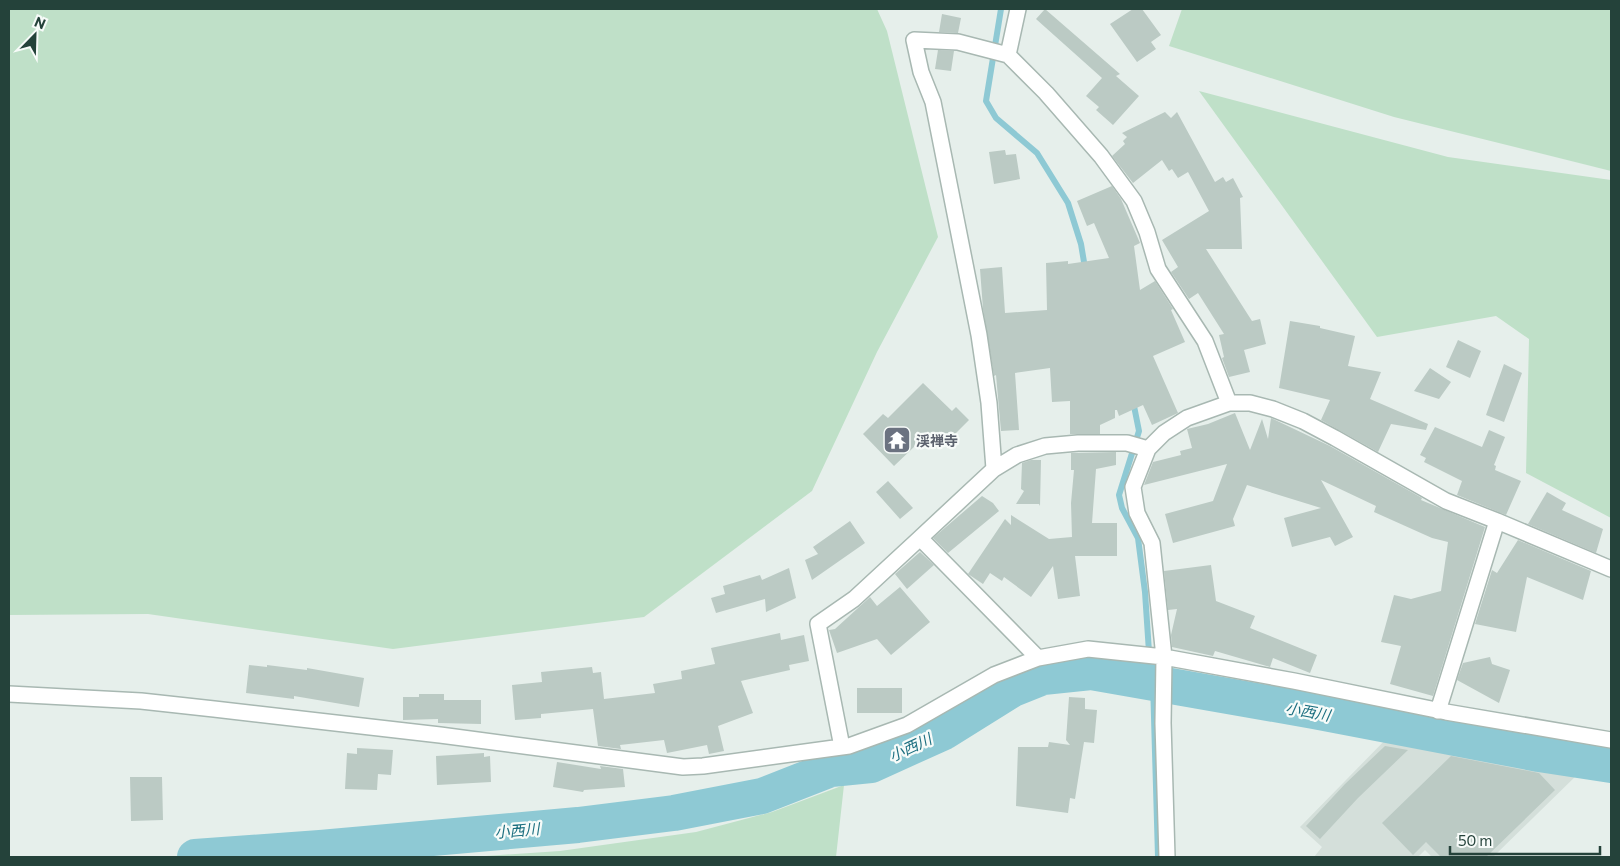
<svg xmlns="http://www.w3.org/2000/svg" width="1620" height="866" font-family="Commissioner,'Noto Sans JP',sans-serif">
<rect width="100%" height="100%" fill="#e6efeb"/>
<path fill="#d4dfda" d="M 1391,734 L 1581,771 L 1493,857 L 1432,857 L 1425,850 L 1418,857 L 1314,857 L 1322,847 L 1300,827 Z"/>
<path fill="#bfe0c8" d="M 9,9 L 877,9 L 887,31 L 938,237 L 877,352 L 812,491 L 644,617 L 393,649 L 148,614 L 9,615 Z
M 1182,9 L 1611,9 L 1611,171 L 1394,117 L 1169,46 Z
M 1199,91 L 1448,157 L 1611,180 L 1611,518 L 1526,473 L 1529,339 L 1496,316 L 1377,337 Z
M 844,785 L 836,857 L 471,857 L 560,851 L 696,832 L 772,812 Z"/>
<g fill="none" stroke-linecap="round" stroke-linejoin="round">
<path stroke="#8ec9d4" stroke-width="6" d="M 1001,9 L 986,101 L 996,118 L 1037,153 L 1068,203 L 1081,244 L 1085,268
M 1133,401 L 1139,431 L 1119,495 L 1122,508 L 1138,538 L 1145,592 L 1151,682
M 1153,682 L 1158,857"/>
<path stroke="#8ec9d4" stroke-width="36" d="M 195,857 L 320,848 L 578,825 L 674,813 L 762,796 L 831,769 L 871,765 L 944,732 L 1013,689 L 1043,677 L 1091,672 L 1314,711 L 1539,754 L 1611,765"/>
</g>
<path fill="#bbcac4" d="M 1045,9 L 1120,74 L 1116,76 L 1139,96 L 1113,125 L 1096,110 L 1099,107 L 1086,96 L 1102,78 L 1036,19 Z
M 1133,9 L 1142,9 L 1161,35 L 1151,42 L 1156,49 L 1137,62 L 1110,24 Z
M 942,14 L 961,18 L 958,33 L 939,32 Z
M 938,50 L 954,51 L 951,71 L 935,69 Z
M 1165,112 L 1171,118 L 1177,112 L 1215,182 L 1223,177 L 1226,182 L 1233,178 L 1243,197 L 1240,198 L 1242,249 L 1206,249 L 1252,321 L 1260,319 L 1266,344 L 1244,350 L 1250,372 L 1229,377 L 1222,358 L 1224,357 L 1219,335 L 1224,334 L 1198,293 L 1189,299 L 1171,272 L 1178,267 L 1162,240 L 1209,211 L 1188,172 L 1178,178 L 1172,169 L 1169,171 L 1162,160 L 1133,183 L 1112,156 L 1125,144 L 1123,141 L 1127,137 L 1122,133 Z
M 1005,150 L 1006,155 L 1016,154 L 1020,179 L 994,184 L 989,152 Z
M 1112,186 L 1121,199 L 1140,243 L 1134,246 L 1140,290 L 1155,281 L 1173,309 L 1171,310 L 1185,342 L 1153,356 L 1178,413 L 1152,425 L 1143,405 L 1119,416 L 1117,410 L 1115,410 L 1115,418 L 1100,425 L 1100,434 L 1070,434 L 1070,401 L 1052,402 L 1050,368 L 1015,373 L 1019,430 L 1001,431 L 996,375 L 994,376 L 983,309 L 980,269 L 1002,267 L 1005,313 L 1047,310 L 1046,263 L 1068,261 L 1068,264 L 1109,258 L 1094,223 L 1087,226 L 1077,201 Z
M 1290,321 L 1320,326 L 1320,328 L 1355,336 L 1348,366 L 1381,372 L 1370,399 L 1428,424 L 1426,430 L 1391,424 L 1378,452 L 1321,420 L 1330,400 L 1279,388 Z
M 1458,340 L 1481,351 L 1470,378 L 1446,367 Z
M 1504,364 L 1522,373 L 1504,422 L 1486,415 Z
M 1430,368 L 1451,382 L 1439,399 L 1414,391 Z
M 923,383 L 952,411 L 956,407 L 969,420 L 955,434 L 915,437 L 915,446 L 894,466 L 863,434 L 883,414 L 888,418 Z
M 1235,413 L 1250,450 L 1262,419 L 1268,439 L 1271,418 L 1330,446 L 1422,498 L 1421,500 L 1485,527 L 1433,696 L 1390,684 L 1401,646 L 1381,642 L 1394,595 L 1411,599 L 1441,591 L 1448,542 L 1432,538 L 1374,512 L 1376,506 L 1321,480 L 1353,537 L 1335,546 L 1330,537 L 1292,547 L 1284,518 L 1321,508 L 1247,485 L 1233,519 L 1235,526 L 1173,543 L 1165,514 L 1213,501 L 1227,464 L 1144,485 L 1153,462 L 1181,455 L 1180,451 L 1192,448 L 1187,429 L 1208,424 Z
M 1435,427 L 1482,447 L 1489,430 L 1505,437 L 1494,465 L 1496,466 L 1495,470 L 1521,481 L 1506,515 L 1457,495 L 1462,481 L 1424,462 L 1426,458 L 1420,455 Z
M 1116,452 L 1116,465 L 1096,469 L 1092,523 L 1117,523 L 1117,556 L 1075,556 L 1080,596 L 1058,599 L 1053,566 L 1031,597 L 1004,577 L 1002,581 L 990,573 L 983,584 L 968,574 L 1005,519 L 1011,525 L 1011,515 L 1049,539 L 1072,537 L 1071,503 L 1074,470 L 1071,470 L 1071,453 Z
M 1031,460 L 1041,460 L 1040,506 L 1039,504 L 1016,504 L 1024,491 L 1021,489 L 1022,463 Z
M 888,481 L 913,508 L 900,519 L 876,492 Z
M 1547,492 L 1566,503 L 1562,510 L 1603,529 L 1596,553 L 1528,524 Z
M 982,496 L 993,503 L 999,511 L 948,553 L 933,538 Z
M 850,521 L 865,543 L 812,580 L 805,560 L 818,554 L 813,547 Z
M 1518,540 L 1591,571 L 1583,600 L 1527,577 L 1516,632 L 1475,624 L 1492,570 L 1497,573 Z
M 920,552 L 934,565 L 907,589 L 895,574 Z
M 1211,565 L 1216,601 L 1255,616 L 1250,628 L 1317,655 L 1310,673 L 1273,658 L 1270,667 L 1215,651 L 1213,656 L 1172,647 L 1171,635 L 1177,609 L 1168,610 L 1164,571 Z
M 789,568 L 796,598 L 766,612 L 765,599 L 716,613 L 711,598 L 725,594 L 723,586 L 760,575 L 762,580 Z
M 900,587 L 930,622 L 891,655 L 877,639 L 837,653 L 829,630 L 835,629 L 870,597 L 877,606 Z
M 780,633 L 781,640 L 804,635 L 809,661 L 789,665 L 790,670 L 741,681 L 753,713 L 718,726 L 724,751 L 709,754 L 707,745 L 667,753 L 664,740 L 620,745 L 621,749 L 598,746 L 593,709 L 541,714 L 541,718 L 515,720 L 512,685 L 542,682 L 541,672 L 592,667 L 593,673 L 601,672 L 604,699 L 655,693 L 653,684 L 682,679 L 681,671 L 715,664 L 711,648 Z
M 1490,657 L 1492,664 L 1510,670 L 1499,703 L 1457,680 L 1463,663 Z
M 249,665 L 267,667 L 267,665 L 307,670 L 307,668 L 364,678 L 359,707 L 294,696 L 294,699 L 246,693 Z
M 857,688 L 902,688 L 902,713 L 857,713 Z
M 419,694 L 444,694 L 444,700 L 481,700 L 481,724 L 438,723 L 438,719 L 403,720 L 403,697 L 419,697 Z
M 1069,697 L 1085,698 L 1085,709 L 1097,710 L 1094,743 L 1084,742 L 1075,799 L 1070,798 L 1068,813 L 1016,806 L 1018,747 L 1048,747 L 1049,742 L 1070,745 L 1066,740 Z
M 1385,746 L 1408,750 L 1358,798 L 1320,839 L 1306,826 L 1345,784 Z
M 357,748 L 393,750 L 391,775 L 378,774 L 377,790 L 345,789 L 347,753 L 357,754 Z
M 484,753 L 484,757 L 490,756 L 491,782 L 437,785 L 436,756 Z
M 1451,756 L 1539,773 L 1555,790 L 1486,857 L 1441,857 L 1426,842 L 1413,855 L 1382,823 Z
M 557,762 L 601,769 L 600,766 L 623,769 L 625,787 L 584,790 L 583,792 L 553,787 Z
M 130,777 L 162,777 L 163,820 L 131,821 Z"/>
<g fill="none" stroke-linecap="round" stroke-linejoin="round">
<g stroke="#a8b8b2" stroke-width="18">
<path id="minor" d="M 1018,9 L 1008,55 L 1046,93 L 1101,156 L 1134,201 L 1147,232 L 1158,269 L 1205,341 L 1229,403
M 994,469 L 989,403 L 979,335 L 933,102 L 921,72 L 914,40 L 958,42 L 1008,55
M 920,538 L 994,469 L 1017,455 L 1045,446 L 1078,443 L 1127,443 L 1148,449
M 9,694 L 141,701 L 214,709 L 440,735 L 683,767 L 703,766 L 849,746 L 907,725 L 994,675 L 1038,658 L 1088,649 L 1164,657 L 1294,681 L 1446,712 L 1611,740
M 1438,711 L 1497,521
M 842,747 L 818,624 L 854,599 L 920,538 L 1038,658
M 1167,857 L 1163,723 L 1164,657 L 1152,543 L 1137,513 L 1133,487 L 1148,449 L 1164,433 L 1187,418 L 1229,403 L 1250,403 L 1273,409 L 1303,421 L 1335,438 L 1446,501 L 1497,521 L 1611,569"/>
</g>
<use href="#minor" stroke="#fff" stroke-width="15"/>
</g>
<defs>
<g id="temple-square" transform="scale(1.4375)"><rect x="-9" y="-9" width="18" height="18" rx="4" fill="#6b7280" stroke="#f7fbf9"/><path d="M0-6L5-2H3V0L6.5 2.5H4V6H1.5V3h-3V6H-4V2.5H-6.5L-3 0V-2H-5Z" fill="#fff"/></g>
</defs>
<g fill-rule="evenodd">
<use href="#temple-square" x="897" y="440"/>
</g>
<g text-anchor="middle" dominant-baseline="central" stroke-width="4.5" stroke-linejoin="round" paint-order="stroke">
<g font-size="14" font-weight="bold" fill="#5b616d" stroke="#f7fbf9" text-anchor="start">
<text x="916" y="440">渓禅寺</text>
</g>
<g font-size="15" font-style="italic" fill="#1c6f80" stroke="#f7fbf9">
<text transform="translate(1308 711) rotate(10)">小西川</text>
<text transform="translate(910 747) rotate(-25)">小西川</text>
<text transform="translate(517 830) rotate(-5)">小西川</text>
</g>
</g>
<rect width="1620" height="866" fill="none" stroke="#24423a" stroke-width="20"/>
<g transform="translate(35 35) rotate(23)" stroke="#f7fbf9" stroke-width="4" paint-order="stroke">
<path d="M0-4L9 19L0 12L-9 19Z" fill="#24423a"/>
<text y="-8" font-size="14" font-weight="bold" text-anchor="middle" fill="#24423a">N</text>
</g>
<path d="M1450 846v8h150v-8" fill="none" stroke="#24423a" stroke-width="2.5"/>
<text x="1458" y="846" font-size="15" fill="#24423a" stroke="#f7fbf9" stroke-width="4" paint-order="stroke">50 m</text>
</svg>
